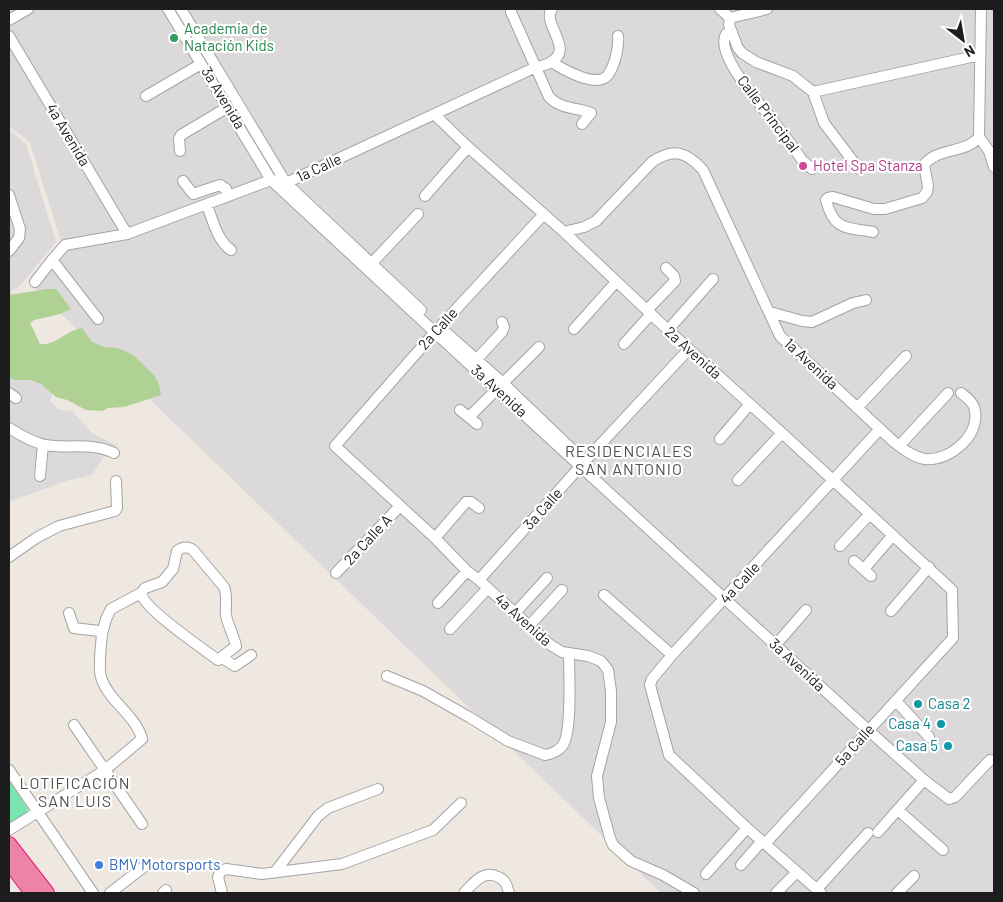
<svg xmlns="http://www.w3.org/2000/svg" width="1003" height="902" viewBox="0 0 1003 902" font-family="Barlow,sans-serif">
<rect width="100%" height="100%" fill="#efe8e1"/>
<path fill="#dbd9da" d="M9 9H994V893H661L29 283 61 242 30 142 9 126Z
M9 130 26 144 56 242 19 287 11 291 16 307 54 389 50 401 58 409 73 412 93 434 118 446 112 458 105 455 92 475 66 481 9 502Z"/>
<path fill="#afd193" d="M47 289H56L71 309 60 314 34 320 30 323 40 344C57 346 66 330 82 328L92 342 104 347 118 348 133 355 154 375 159 385 161 395 124 407 108 408 103 411 86 410 67 400 56 397 41 384 30 380H14L9 377V295Z"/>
<path fill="#79e4ab" d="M9 781 28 809 26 815 9 823Z"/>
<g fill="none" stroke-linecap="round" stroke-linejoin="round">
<g stroke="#a4a4a4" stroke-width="12">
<path id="minor" d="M168 9 271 180 497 390 868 730 924 780 949 799 955 797 990 760
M181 9 286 183 421 310
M720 9 730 18
M511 12 549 97C562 110 576 107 591 113L582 124
M730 18 729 25 738 48 742 53 756 62 793 76 813 92 824 123 859 169
M730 18 767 9
M9 20 28 9
M732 32 726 34C714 54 762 106 774 122 784 134 793 147 802 160L812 169
M9 36 127 234
M552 62C562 69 594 87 606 77 611 73 613 65 615 60 617 52 619 44 618 36
M813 92 980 55
M146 96 201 64
M435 115 468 147 564 232 668 330 782 433 952 590 953 638 765 844
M979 137 989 151 994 167
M180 151 179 139 181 135 228 107
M183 181 193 194 220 185 226 189 228 195
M9 195 20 229 19 238 9 251
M425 196 468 147
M207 205C213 221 217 240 231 250
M544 214 435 332 335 446 435 538 467 571 479 580 549 644 562 652 588 656 601 661 608 670 611 691V722L597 776 599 798 610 838 613 845 631 861 663 875 694 893
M564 232 584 227 596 221 652 162C673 148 686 151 703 170L780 336 894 442C903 449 913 457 925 459 949 462 983 434 974 407 972 401 966 397 961 393
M873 232C846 227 834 231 826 200L828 198 833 197 874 209H885L922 198 927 192 928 186 924 165C937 147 966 154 979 137L981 9
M52 260 98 319
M372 263 418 214
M35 282 52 260 65 245 127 234 271 180 286 183 536 67C541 66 547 65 551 62 575 49 541 23 552 9
M647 310 675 281 674 276 666 268
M770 312 802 321 812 322 853 303 866 300
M441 328 504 384 577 454
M574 329 616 282
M668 330 713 279
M624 344 651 314
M472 362 476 360 502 332 504 327 502 322
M9 393 16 398
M857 408 906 356
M460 410 477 424
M469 417 539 347
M9 428C20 435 32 442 45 445 68 449 93 442 114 453
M720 439 750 404
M899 446 948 393
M40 476 43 445
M738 480 782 433
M435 538 466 502H471L479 508
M840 546 869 515
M9 557 36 538 59 526 115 511 117 508 116 481
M854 561 871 576
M864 569 893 535
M336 573 400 506
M479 580 585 461 689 349
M604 595 672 655
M438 603 467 571
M891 611 929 567
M515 613 547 578
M529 626 562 590
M450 629 488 588
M102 634 106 619 111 609 141 593 145 588 162 582 173 569 177 551C182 547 188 546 193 550L224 587C228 596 225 606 226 615 228 626 234 636 236 646L218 660C203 649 143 608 141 593
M780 640 806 610
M222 658 235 666 251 655
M387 676 423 691 469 717 508 741 545 755C552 754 561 750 564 743 572 728 569 673 569 654
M896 701 929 737
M74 725 142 824
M9 770 93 893
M898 810 943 850
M9 830 105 770 142 739C136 715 108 701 101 677 98 667 101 646 102 634L99 631 74 628 69 613
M878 832 924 780
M741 865 762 841
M275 872 318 816 328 808 378 789
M706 874 747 828
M817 889 868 833
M110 893 145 866
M163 893 166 890
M222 893 218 877 221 871 226 869 262 874 342 864 433 830 461 803
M464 893C473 884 483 869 498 877 506 880 507 886 509 893
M776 893 797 872
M821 893 747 828 669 755 650 685 652 679 672 655 880 429
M897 893 914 876"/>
</g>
<g stroke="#e4177c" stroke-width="16">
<path id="highway" d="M9 844 47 893
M9 862 32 893"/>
</g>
<use href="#minor" stroke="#fff" stroke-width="10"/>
<use href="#highway" stroke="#ed83a6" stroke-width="14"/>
</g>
<circle fill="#2e9e5b" stroke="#fff" stroke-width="2" cx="174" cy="38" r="5"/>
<circle fill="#d1479c" stroke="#fff" stroke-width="2" cx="803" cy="166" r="5"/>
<g fill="#0f9aa8" stroke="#fff" stroke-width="2">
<circle cx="918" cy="704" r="5"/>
<circle cx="941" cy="724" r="5"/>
<circle cx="948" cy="746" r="5"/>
</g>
<circle fill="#3f7fe0" stroke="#fff" stroke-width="2" cx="99" cy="865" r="5"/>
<g text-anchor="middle" stroke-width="4.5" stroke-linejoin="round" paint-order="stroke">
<g font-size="15" fill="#27864d" stroke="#fff" text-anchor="start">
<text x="184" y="34">Academia de<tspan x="184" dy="17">Natación Kids</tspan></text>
</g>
<g font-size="15" fill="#1d1d1d" stroke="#fff">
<text transform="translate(223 98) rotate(59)" y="5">3a Avenida</text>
<text transform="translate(768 114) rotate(53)" y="5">Calle Principal</text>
<text transform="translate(68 135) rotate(59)" y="5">4a Avenida</text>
<text transform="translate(319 168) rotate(-25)" y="5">1a Calle</text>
<text transform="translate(438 329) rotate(-48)" y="5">2a Calle</text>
<text transform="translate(693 353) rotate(42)" y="5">2a Avenida</text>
<text transform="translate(811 364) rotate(43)" y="5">1a Avenida</text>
<text transform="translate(499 391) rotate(42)" y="5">3a Avenida</text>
<text transform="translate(543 509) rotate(-48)" y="5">3a Calle</text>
<text transform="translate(368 540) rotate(-47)" y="5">2a Calle A</text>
<text transform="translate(740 583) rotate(-47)" y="5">4a Calle</text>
<text transform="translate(523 620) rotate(42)" y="5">4a Avenida</text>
<text transform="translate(797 665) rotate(43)" y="5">3a Avenida</text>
<text transform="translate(855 745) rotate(-48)" y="5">5a Calle</text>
</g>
<g font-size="15" fill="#b23c85" stroke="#fff" text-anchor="start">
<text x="813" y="171">Hotel Spa Stanza</text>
</g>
<g font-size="15" fill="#0d838f" stroke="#fff" text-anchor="end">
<text x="928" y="709" text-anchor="start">Casa 2</text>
<text x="931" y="729">Casa 4</text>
<text x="938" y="751">Casa 5</text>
</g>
<g font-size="15" fill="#366cbe" stroke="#fff" text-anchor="start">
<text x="109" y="870">BMV Motorsports</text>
</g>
<g font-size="16" letter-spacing="1" fill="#505050" stroke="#fff">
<text x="629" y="457">RESIDENCIALES<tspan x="629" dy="18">SAN ANTONIO</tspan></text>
<text x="75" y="789">LOTIFICACIÓN<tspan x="75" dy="18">SAN LUIS</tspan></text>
</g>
</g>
<rect width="1003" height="902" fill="none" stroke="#1d1d1d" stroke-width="20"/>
<g transform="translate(963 40) rotate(149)" stroke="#ffffff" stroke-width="4" paint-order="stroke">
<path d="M0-4L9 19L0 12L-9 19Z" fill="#1d1d1d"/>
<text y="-8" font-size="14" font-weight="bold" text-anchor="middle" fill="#1d1d1d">N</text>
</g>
</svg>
